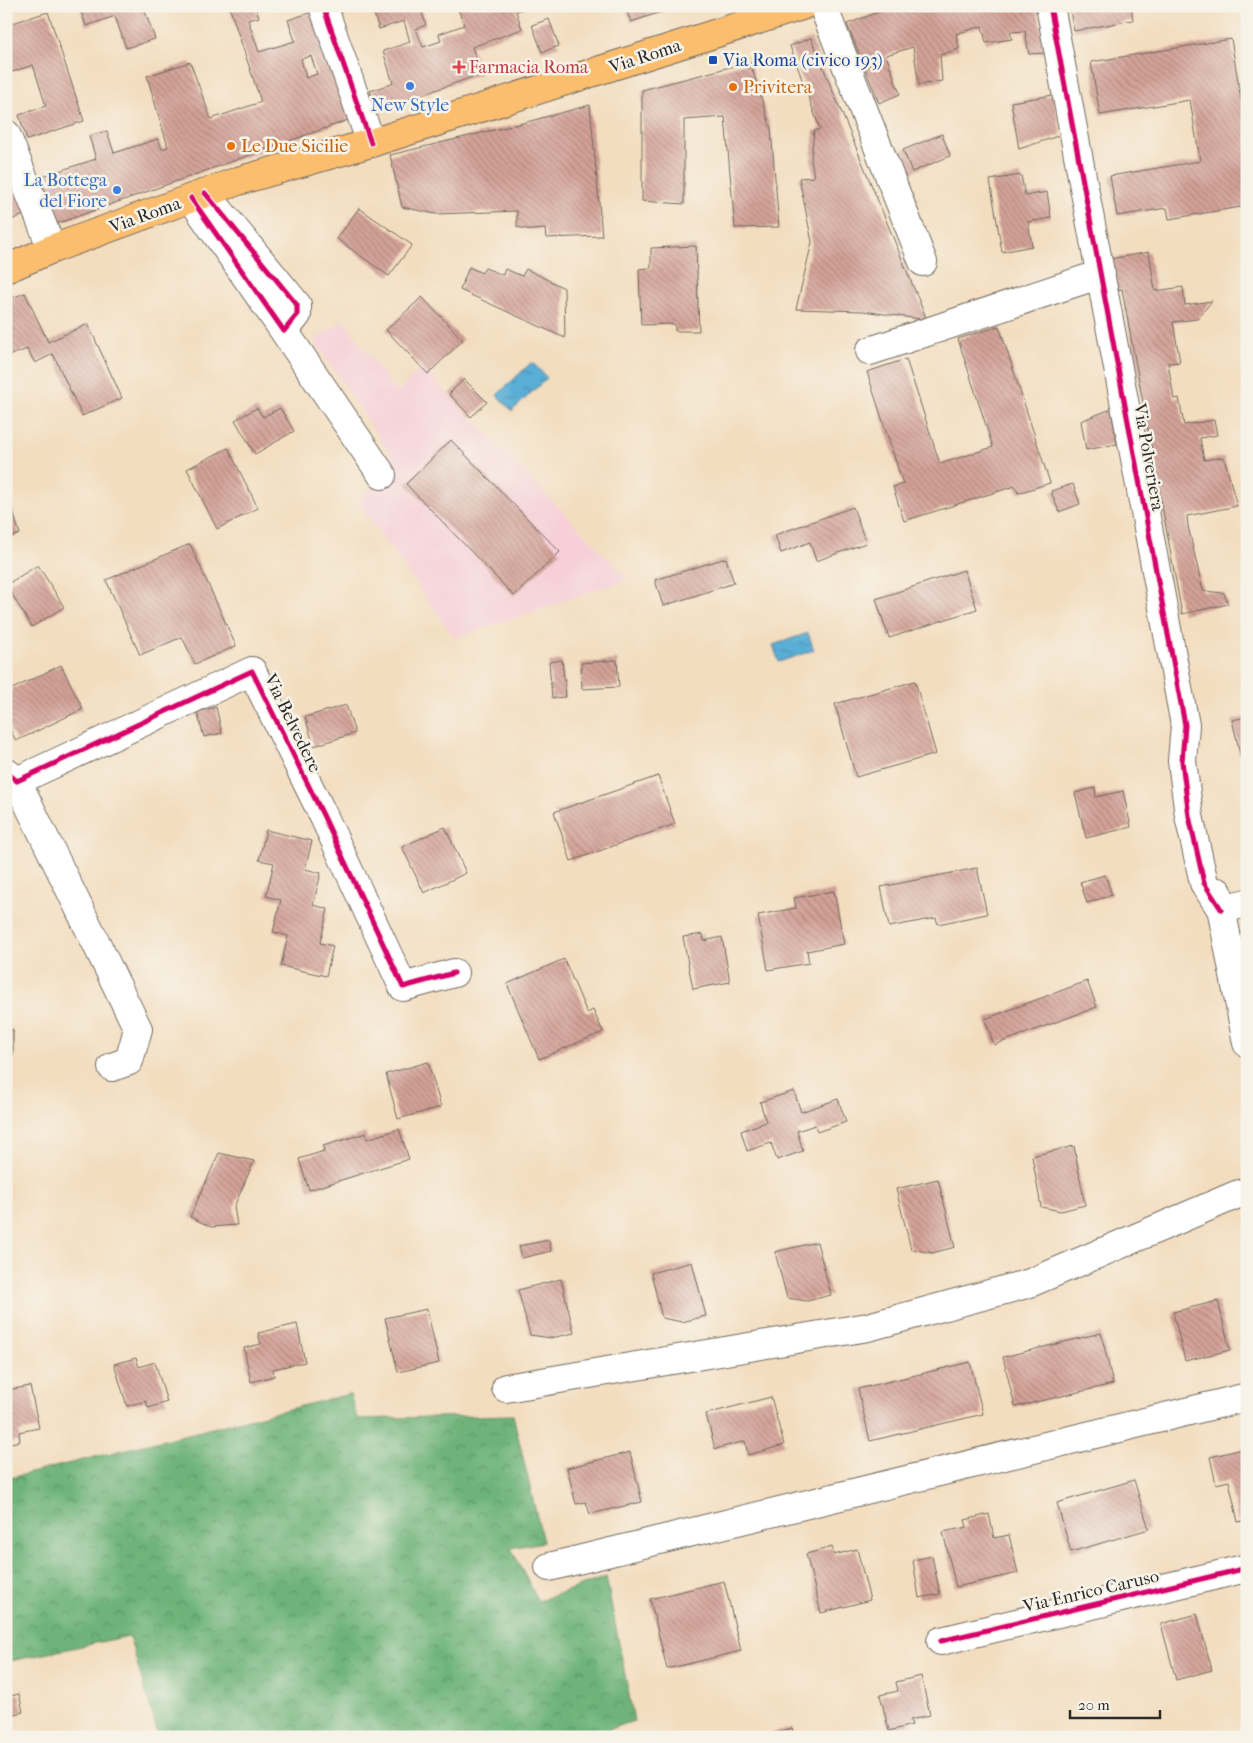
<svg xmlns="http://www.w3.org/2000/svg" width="1253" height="1743" viewBox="0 0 1253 1743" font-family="'IM FELL French Canon',serif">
<defs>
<pattern id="forest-crowns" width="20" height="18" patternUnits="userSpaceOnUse" patternTransform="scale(1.25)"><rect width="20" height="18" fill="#6eb47a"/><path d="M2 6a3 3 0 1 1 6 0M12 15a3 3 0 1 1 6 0" fill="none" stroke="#5b9364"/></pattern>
<pattern id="water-ripples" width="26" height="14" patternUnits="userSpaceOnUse" patternTransform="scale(1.25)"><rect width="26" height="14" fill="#58aed5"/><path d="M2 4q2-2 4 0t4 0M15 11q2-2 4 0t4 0" fill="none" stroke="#498ead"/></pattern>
<pattern id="building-back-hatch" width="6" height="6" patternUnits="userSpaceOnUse" patternTransform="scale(1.25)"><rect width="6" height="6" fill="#d4a298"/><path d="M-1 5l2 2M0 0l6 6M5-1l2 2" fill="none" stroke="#ac847c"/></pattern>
</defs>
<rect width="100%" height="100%" fill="#f7f3e8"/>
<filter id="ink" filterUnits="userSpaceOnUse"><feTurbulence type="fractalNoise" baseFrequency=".02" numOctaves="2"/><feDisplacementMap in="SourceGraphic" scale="10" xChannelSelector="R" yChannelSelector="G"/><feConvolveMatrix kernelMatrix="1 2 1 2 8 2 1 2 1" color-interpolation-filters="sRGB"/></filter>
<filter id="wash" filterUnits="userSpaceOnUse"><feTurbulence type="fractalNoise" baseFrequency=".0096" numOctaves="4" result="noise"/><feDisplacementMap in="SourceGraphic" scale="20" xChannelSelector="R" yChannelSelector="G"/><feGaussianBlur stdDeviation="1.12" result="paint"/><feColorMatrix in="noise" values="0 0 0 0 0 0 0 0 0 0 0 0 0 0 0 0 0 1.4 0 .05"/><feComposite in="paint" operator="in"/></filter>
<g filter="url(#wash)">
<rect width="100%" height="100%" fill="#f3ddbf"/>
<path fill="#f6cfd8" d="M344 321 397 393 422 367 628 579 455 638 358 502 394 460 314 340Z"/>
<path fill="url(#forest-crowns)" stroke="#4c7052" d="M350 1394 357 1419 513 1415 543 1542 511 1548 538 1601 606 1577 634 1721 585 1737H159L129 1636 6 1662V1479Z"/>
<path fill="url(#water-ripples)" stroke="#426c80" d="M532 362 547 378 512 411 497 395Z
M808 633 814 650 779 662 773 645Z"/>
<g id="blocks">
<path fill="url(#building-back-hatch)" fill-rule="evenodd" d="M79 6H143L155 39 126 48 115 16 86 26Z
M229 6H255L259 17 248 20 259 52 295 41 288 20 315 11 354 118 56 224 40 177 96 159 89 136 107 131 114 153 158 139 162 149 168 147 147 76 190 62 211 119 261 102ZM311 56 317 74 306 78 301 59Z
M399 6H420L426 25 416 29 423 47 441 41 439 34 464 25 457 6 529 7 516 11 522 29 472 47 481 74 376 111 370 91 393 83 383 51 410 42 404 21 379 29 374 14Z
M625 6H676V7L631 22Z
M894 6H1037L1045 53 1029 54 1025 31 1010 32 1012 39 986 43 982 26 956 34 959 49 940 55 942 81 919 85 913 47 886 55 900 94 879 103 847 24Z
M1069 6H1131L1133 20 1074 31Z
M48 12 84 121 27 140 19 115 46 106 33 65 6 74V25Z
M549 19 559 46 542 52 532 25Z
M811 38 927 320 863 311 796 309 812 242 799 178 814 177 811 159 814 131 820 129 790 46Z
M1231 39 1247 135V206L1169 219 1167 208 1117 216 1110 176 1200 161 1190 100 1100 115 1091 62Z
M750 62 771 129 779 227 735 228 725 117 684 120V204L642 201V90Z
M1053 95 1061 135 1019 149 1011 102Z
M590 105 602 236 546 238 545 229 531 230 517 227V211L436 214 402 207 390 155 523 123Z
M942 134 950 156 912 172 903 150Z
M6 160 29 213 6 222Z
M1021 175 1025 196 1047 192 1051 218 1028 222 1032 246 1002 252 990 180Z
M359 208 412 245 389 276 337 239Z
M696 246 699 331H675V324L641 325 639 269 651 268V248Z
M1149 252 1155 291 1183 287 1185 305 1212 301 1197 319 1173 322 1180 362 1168 363 1174 399 1179 398 1184 425 1214 420 1217 435 1200 438 1204 460 1224 457 1237 506 1187 516 1188 526 1203 591 1224 593 1228 604 1182 614 1122 289 1115 290 1110 259Z
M469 267 482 273 485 268 503 275 505 269 522 276 526 269 564 288 565 338 460 290Z
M25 293 48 342 88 324 122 398 82 416 53 354 35 363 27 349 6 357V300Z
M422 297 463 340 428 374 386 330Z
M999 326 1050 483 1018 493 1015 486 904 521 893 487 903 484 867 372 906 359 940 464 993 447 958 339Z
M464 379 487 402 471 417 449 394Z
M257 408 263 417 280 408 294 431 255 454 235 420Z
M1111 409 1117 444 1086 450 1081 421Z
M451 440 560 552 514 596 406 484Z
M228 448 258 508 217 529 187 469Z
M1073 484 1080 504 1059 512 1051 491Z
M7 494 20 534 6 539V495Z
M853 507 866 543 816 561 810 542 781 553 775 535Z
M190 544 236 646 195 664 182 637 140 655 106 580Z
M726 558 734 583 663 606 655 580Z
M38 565 64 607 32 627 6 585Z
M964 570 977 609 889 638 876 599Z
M562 660 566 697 552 698 549 662Z
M617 660 619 687 582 689 581 663Z
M61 665 83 709 16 741 6 721V692Z
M915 681 936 754 856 777 835 704Z
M346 705 355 733 314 746 305 717Z
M216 707 222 733 204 737 197 712Z
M1247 717V779H1246L1232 720Z
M658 776 675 824 571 861 554 812Z
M1095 788 1096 797 1123 791 1131 827 1086 838 1075 793Z
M445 827 466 873 424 893 402 847Z
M266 830 312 841 305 869 321 873 313 905 328 909 320 943 333 946 326 976 281 966 288 936 273 932 281 900 266 896 274 863 259 860Z
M977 868 987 914 938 924 936 918 889 927 881 887Z
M1105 875 1112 895 1087 903 1080 882Z
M834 891 844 944 807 951 809 963 768 970 758 915 796 908 794 898Z
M703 934 704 941 722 937 730 982 693 989 683 937Z
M564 959 587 1013 593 1010 603 1032 539 1059 507 984Z
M1087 981 1097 1007 994 1045 985 1019Z
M6 1030H13V1055H6Z
M428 1062 441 1107 398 1119 386 1074Z
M794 1091 801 1112 838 1099 846 1122 817 1132 815 1125 797 1131 803 1151 777 1160 771 1143 747 1151 741 1131 766 1122 760 1102Z
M399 1129 409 1159 309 1190 299 1159 324 1151 323 1146 366 1133 367 1139Z
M1074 1146 1085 1205 1061 1211 1041 1207 1032 1156Z
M219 1153 254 1161 234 1207 237 1225 211 1227 190 1217Z
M938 1179 955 1247 932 1253 911 1249 896 1189Z
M549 1240 551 1251 522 1258 519 1246Z
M817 1242 831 1295 807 1301 787 1298 775 1252Z
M692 1262 706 1316 682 1322 662 1318 651 1273Z
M561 1279 574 1333 551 1338 530 1335 518 1290Z
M1218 1301 1230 1350 1185 1361 1173 1312Z
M427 1309 439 1363 398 1372 385 1318Z
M297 1324 305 1362 273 1369 274 1376 251 1382 244 1348 261 1344 258 1333Z
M1101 1333 1113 1384 1015 1407 1003 1357Z
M136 1358 139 1367 155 1362 167 1402 148 1408 146 1401 127 1406 114 1364Z
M970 1362 983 1414 870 1441 858 1389Z
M30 1386 39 1428 19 1432 20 1441 6 1444V1400L10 1399 8 1390Z
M771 1397 784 1445 748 1455 745 1441 715 1449 706 1414Z
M1247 1448V1520L1238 1522 1229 1481 1216 1484 1210 1457Z
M630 1452 642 1502 590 1514 586 1502 576 1504 567 1468Z
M1134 1480 1149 1529 1071 1552 1057 1503Z
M989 1514 994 1538 1009 1535 1018 1573 956 1587 943 1532 967 1527 965 1520Z
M832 1547 834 1555 857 1549 870 1600 821 1613 806 1554Z
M932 1556 940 1594 919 1598 913 1560Z
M724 1581 741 1651 667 1669 650 1599Z
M1197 1614 1212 1670 1176 1680 1161 1624Z
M921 1676 930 1715 910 1720 912 1725 889 1731 880 1695 898 1691 896 1682Z
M19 1694 23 1712 6 1716V1697Z
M792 1728 795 1737H763V1736Z"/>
</g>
</g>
<g filter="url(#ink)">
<use href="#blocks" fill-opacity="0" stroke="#71695f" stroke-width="1"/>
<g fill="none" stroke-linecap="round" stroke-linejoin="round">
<g stroke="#71695f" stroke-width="30">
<path id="minor" d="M323 6 371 143
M823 6 923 262
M1050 6 1185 725 1182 761 1189 816 1204 883 1221 909
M6 134 52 249
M191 198 284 331 297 315V305L205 193
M284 331 382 475
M870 351 1101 274
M6 772 17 781 252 671 324 817 403 987 454 973
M17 781 138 1029 129 1061 112 1067
M1218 892 1247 1043
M1221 909 1247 903
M506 1388 868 1327 1030 1283 1236 1195 1247 1192
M549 1567 1247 1397
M941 1641 1247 1568"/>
</g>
<g stroke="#71695f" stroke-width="30">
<path id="major" d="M6 269 52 249 238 181 371 143 802 6"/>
</g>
<use href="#minor" stroke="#fff" stroke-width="28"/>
<use href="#major" stroke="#fbbd6e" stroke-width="28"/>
<g stroke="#f7f3e8" stroke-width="8">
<path id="cycleway" d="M323 6 371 143
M1050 6 1185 725 1182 761 1189 816 1204 883 1221 909
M191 198 284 331 297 315V305L205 193
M6 772 17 781 252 671 324 817 403 987 454 973
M941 1641 1247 1568"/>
</g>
<use href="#cycleway" stroke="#d6006c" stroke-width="5"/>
</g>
</g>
<rect fill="#1a4fb4" stroke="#f7f3e8" stroke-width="2" x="708" y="55" width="10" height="10" rx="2.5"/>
<path fill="#e0444e" stroke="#f7f3e8" stroke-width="2" d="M456.5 59.5h5v5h5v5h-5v5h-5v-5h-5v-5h5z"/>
<g fill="#3f7fe0" stroke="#f7f3e8" stroke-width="2">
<circle cx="410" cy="86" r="5"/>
<circle cx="117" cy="190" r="5"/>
</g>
<g fill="#e8710a" stroke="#f7f3e8" stroke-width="2">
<circle cx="733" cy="87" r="5"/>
<circle cx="231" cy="146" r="5"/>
</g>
<g text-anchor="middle" stroke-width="5" stroke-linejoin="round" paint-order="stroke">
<g font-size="18" fill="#2b2b2b" stroke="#f7f3e8">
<text transform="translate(645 56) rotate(-18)" y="6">Via Roma</text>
<text transform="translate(145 215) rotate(-20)" y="6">Via Roma</text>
<text transform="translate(1149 457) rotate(80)" y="6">Via Polveriera</text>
<text transform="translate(293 723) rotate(64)" y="6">Via Belvedere</text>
<text transform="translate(1091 1591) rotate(-13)" y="6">Via Enrico Caruso</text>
</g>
<g font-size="18" fill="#164399" stroke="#f7f3e8" text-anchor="start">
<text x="723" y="66">Via Roma (civico 193)</text>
</g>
<g font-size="18" fill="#be3a42" stroke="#f7f3e8" text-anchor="start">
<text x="469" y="73">Farmacia Roma</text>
</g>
<g font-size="18" fill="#c56008" stroke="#f7f3e8" text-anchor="start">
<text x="743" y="93">Privitera</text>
<text x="241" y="152">Le Due Sicilie</text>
</g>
<g font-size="18" fill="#366cbe" stroke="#f7f3e8">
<text x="410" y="111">New Style</text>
<text x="107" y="186" text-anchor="end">La Bottega<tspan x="107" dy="21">del Fiore</tspan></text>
</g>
</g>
<rect width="1253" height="1743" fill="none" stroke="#f7f3e8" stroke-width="25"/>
<path d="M1070 1710v8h90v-8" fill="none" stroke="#2b2b2b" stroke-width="2.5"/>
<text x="1078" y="1710" font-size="15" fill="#2b2b2b" stroke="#f7f3e8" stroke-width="4" paint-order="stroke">20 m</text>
</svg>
